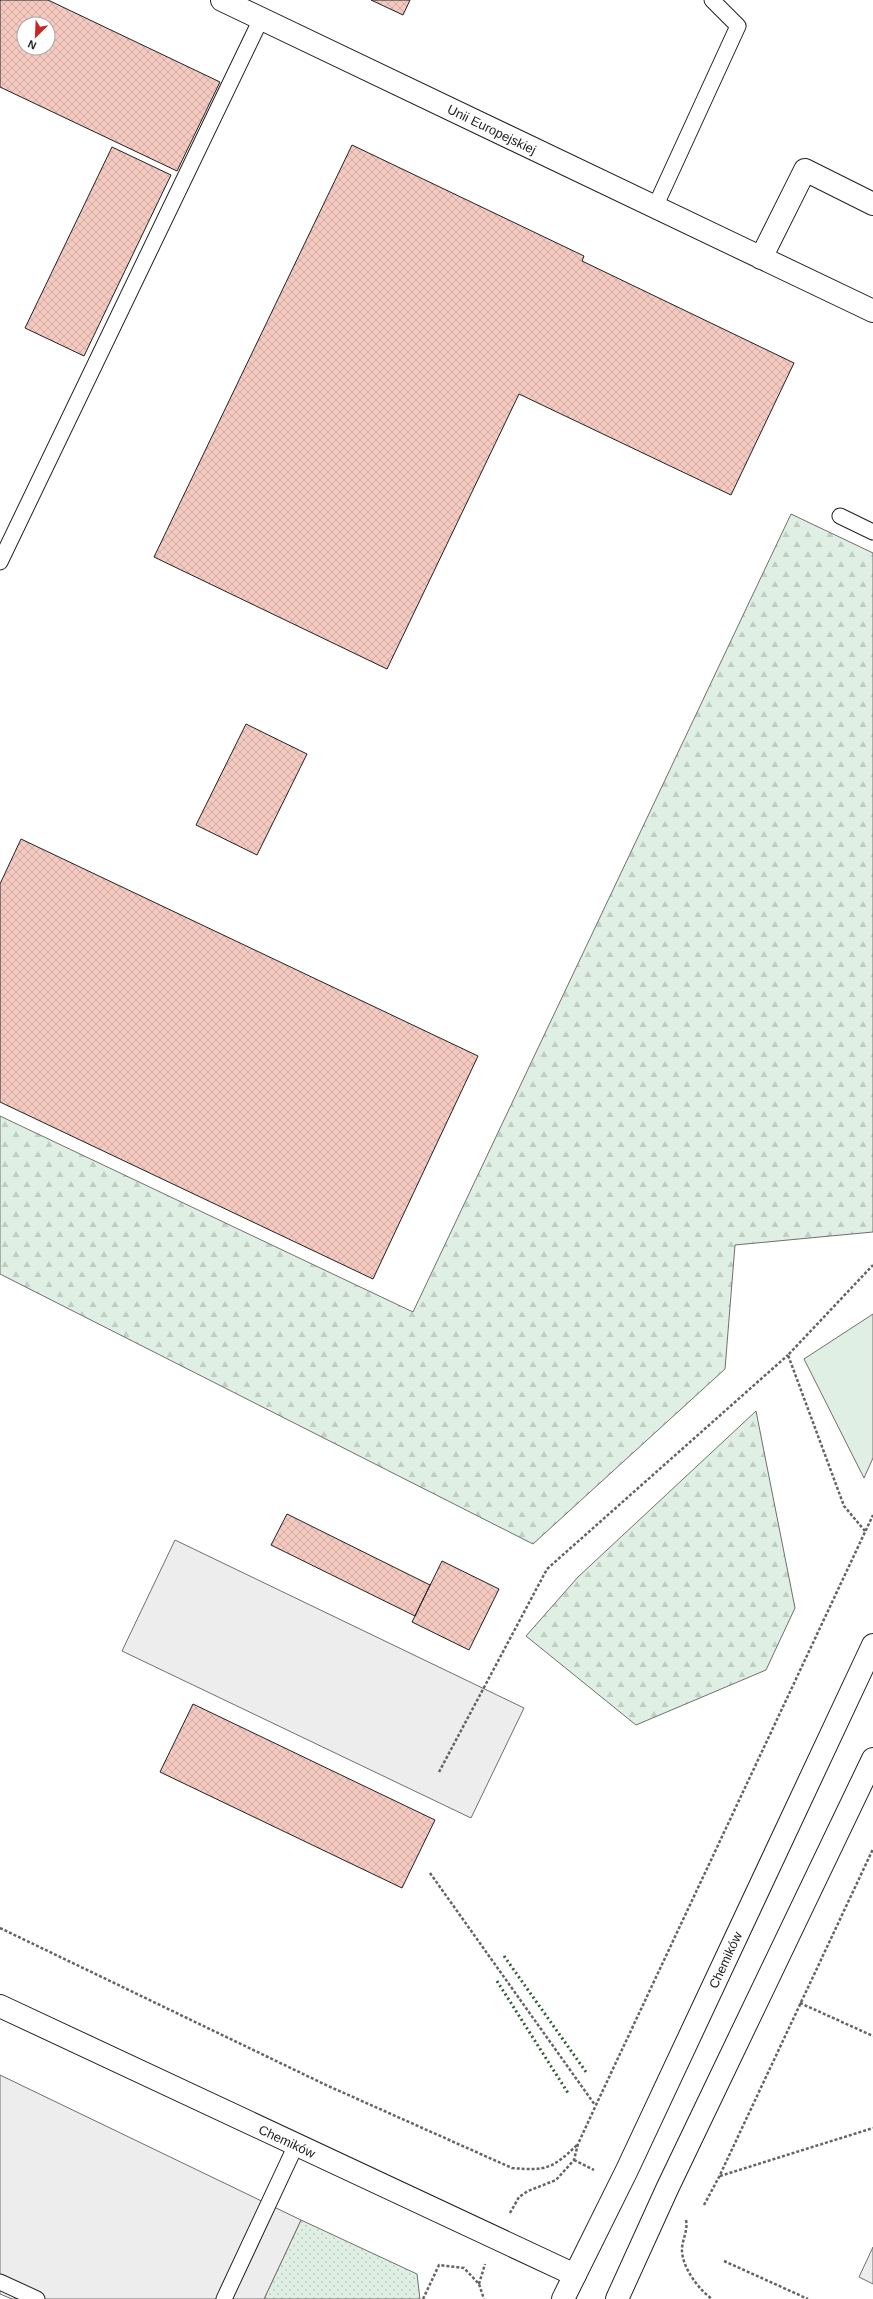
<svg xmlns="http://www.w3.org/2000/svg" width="873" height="2299" viewBox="0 0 873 2299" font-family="Arial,sans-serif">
<defs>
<pattern id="forest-firs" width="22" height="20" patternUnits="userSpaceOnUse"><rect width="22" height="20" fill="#e0efe3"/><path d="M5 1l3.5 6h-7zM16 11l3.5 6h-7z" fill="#c0cdc2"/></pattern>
<pattern id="park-dots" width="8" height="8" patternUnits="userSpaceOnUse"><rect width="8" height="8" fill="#e0efe3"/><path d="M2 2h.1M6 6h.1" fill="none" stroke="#c0cdc2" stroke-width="1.8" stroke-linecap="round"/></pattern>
<pattern id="building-cross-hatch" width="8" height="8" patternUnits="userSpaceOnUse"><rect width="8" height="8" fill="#f3c9c0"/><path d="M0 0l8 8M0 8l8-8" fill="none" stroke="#d0aca5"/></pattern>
</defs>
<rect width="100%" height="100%" fill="#fff"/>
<path fill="#e0efe3" stroke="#6f6f6f" d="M873 1314V1458L864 1478 804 1359Z"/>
<path fill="url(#forest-firs)" stroke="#6f6f6f" d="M791 514 873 553V1232L735 1245 725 1369 533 1544 0 1274V1116L413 1312Z
M756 1411 795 1608 766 1670 636 1725 526 1636 578 1577Z"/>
<path fill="url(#park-dots)" stroke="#6f6f6f" d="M301 2220 417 2274 420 2299H264Z"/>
<path fill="#ededed" stroke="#6f6f6f" d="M175 1540 524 1708 471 1818 122 1651Z
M0 2075 301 2220 264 2299H12L0 2294Z
M873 2247V2284L859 2277Z"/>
<path fill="url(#building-cross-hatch)" stroke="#222" fill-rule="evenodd" d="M0 0H48L220 82 177 171 0 87ZM24 24H48V48H24Z
M371 0H410L403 15Z
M352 145 584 256 582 261 794 363 731 495 519 394 387 669 154 557Z
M112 147 171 175 84 356 25 328Z
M246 724 307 754 257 855 196 825Z
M21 839 478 1056 373 1279 0 1102V884Z
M287 1514 430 1585 415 1616 271 1545Z
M442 1561 499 1589 469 1650 412 1622Z
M193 1704 435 1820 402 1888 160 1772Z"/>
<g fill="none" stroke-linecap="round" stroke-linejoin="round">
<g stroke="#222" stroke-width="17">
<path id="lane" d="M655 207 738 26 712 0
M840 516 873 532
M0 562 261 19
M0 2282 37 2299
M224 2299 296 2145"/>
</g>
<g stroke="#222" stroke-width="24">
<path id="street" d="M222 0 873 311
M761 258 805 170 873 204
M0 2006 575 2275"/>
</g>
<g stroke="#222" stroke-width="24">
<path id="secondary" d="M563 2299 627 2170 873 1645
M617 2299 667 2189 873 1759"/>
</g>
<path stroke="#646464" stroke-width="2.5" stroke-dasharray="3 2" stroke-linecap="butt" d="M865 1531 844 1506 788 1355 873 1265
M439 1772 547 1569 788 1355
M430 1873 595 2105
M0 1928 326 2085 512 2168C546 2171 552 2169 577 2145
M800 2003 873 2036
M574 2160 594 2170
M720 2176 873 2128
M704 2205 719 2177 873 1849
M510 2213 519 2197 528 2191 556 2180 574 2160 578 2144 596 2105 873 1515
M686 2220C688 2230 683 2238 682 2248 681 2266 698 2289 712 2299
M724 2261 808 2299
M479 2284 485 2264
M423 2299 439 2265 464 2268 479 2284 484 2299"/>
<use href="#lane" stroke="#fff" stroke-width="15"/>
<use href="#street" stroke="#fff" stroke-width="22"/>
<use href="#secondary" stroke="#fff" stroke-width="22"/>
<path stroke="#2f5e38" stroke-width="3" stroke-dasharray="2 3" stroke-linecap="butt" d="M504 1956 586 2072
M497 1981 568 2093"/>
</g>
<g text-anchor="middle" stroke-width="3" stroke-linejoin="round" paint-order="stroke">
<g font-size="13" fill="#222" stroke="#fff">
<text transform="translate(492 129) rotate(26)" y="5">Unii Europejskiej</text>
<text transform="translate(725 1960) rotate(-65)" y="5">Chemików</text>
<text transform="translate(287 2141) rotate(25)" y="5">Chemików</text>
</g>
</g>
<g transform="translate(36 36) rotate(204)"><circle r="19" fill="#ffffff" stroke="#a7a7a7"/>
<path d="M0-3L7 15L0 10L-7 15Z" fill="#c62828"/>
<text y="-6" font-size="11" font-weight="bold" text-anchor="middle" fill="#222222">N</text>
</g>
</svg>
